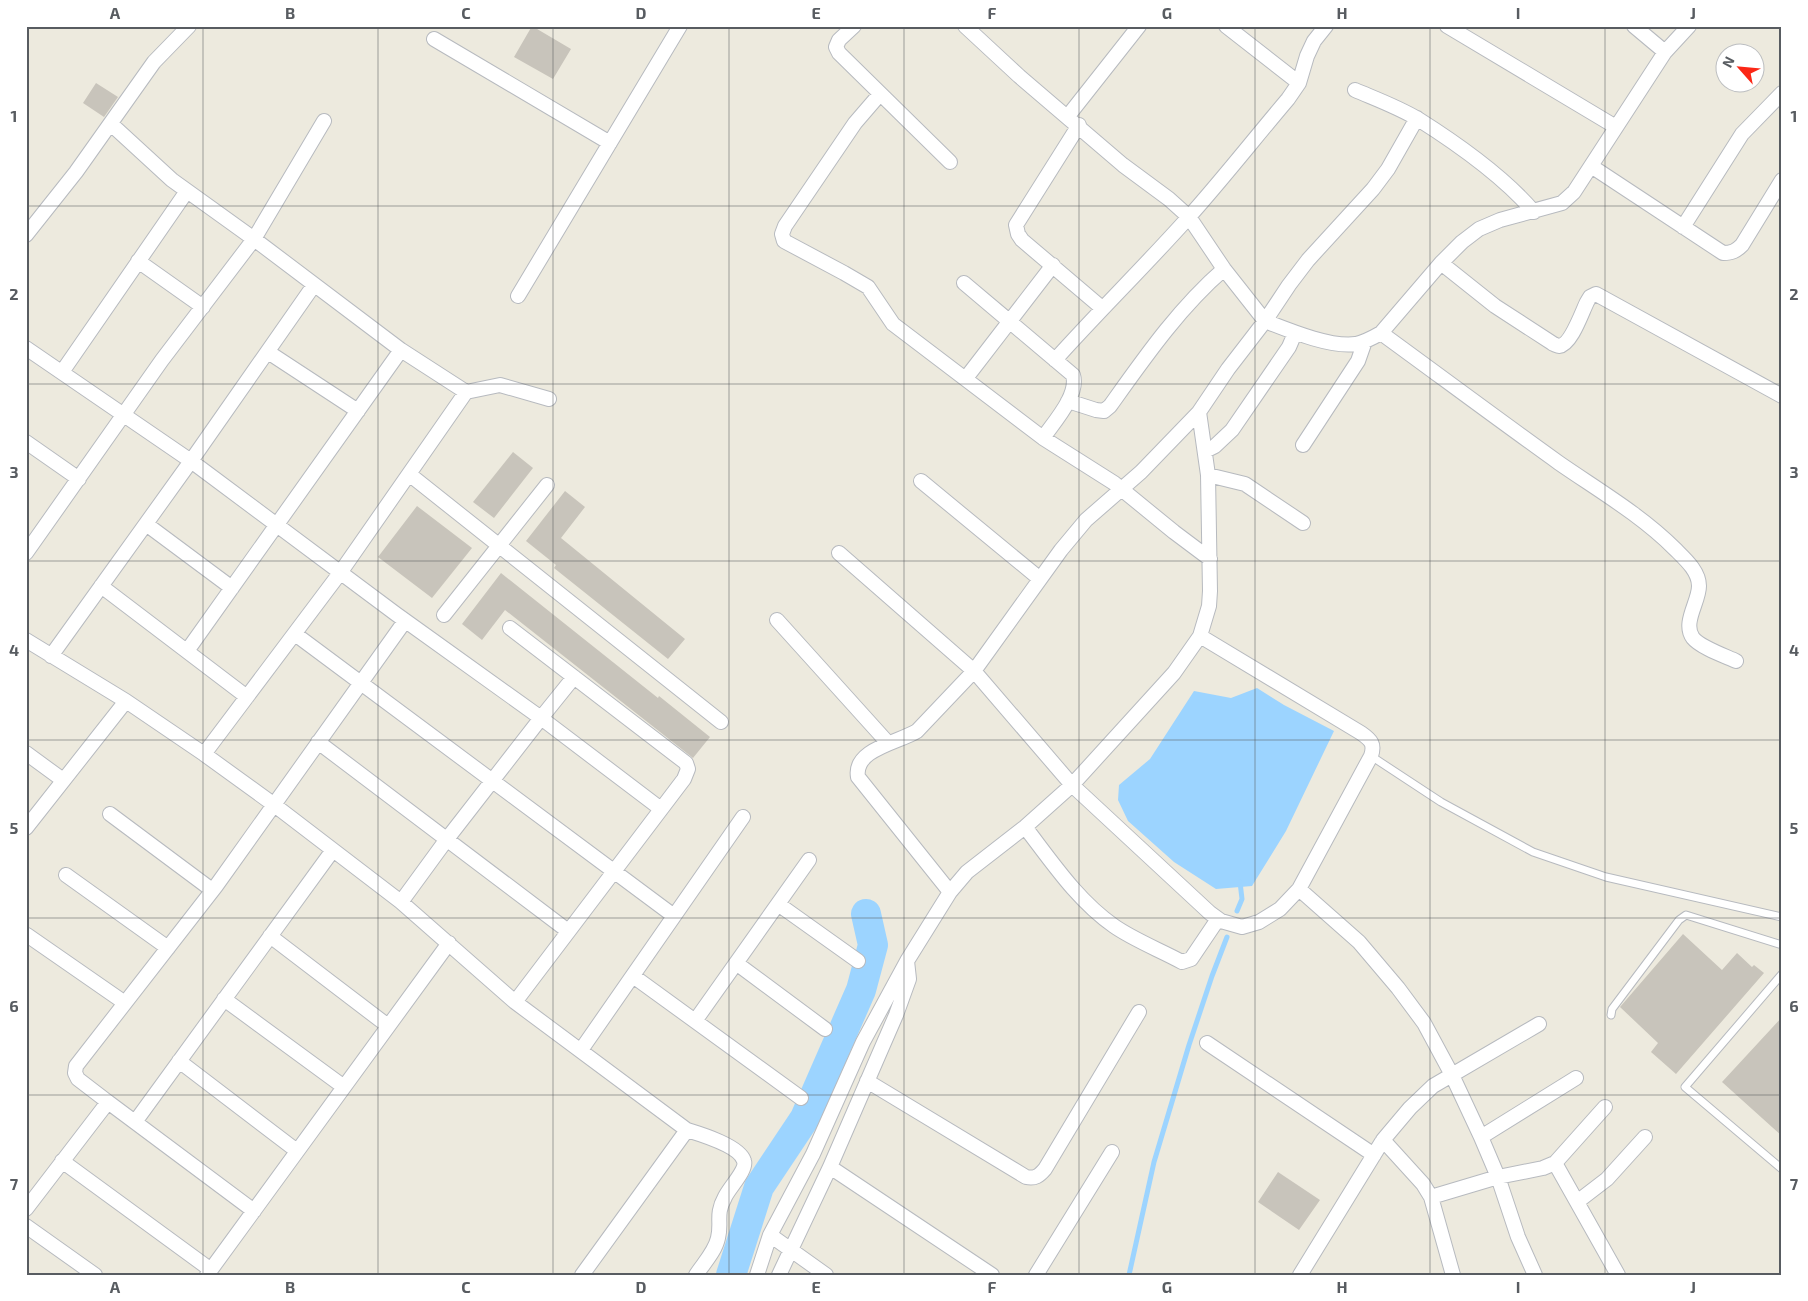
<svg xmlns="http://www.w3.org/2000/svg" width="1808" height="1301" viewBox="0 0 1808 1301" font-family="'Exo 2',sans-serif">
<rect width="100%" height="100%" fill="#edeade"/>
<path fill="#9cd4ff" d="M1257 688 1284 705 1334 731 1286 831 1252 886 1216 889 1174 862 1128 821 1118 800 1119 785 1150 759 1194 691 1231 698Z"/>
<g fill="none" stroke-linecap="round" stroke-linejoin="round">
<path stroke="#9cd4ff" stroke-width="5" d="M1237 911 1242 899 1240 882
M1129 1275 1154 1162 1189 1045 1212 976 1227 937"/>
<path stroke="#9cd4ff" stroke-width="30" d="M731 1275 759 1187 805 1118 861 990 873 945 866 914"/>
</g>
<path fill="#c8c4bb" d="M532 26 571 49 553 79 514 57Z
M96 83 118 97 104 117 83 103Z
M513 452 533 468 494 518 473 502Z
M565 491 585 507 561 538 685 639 668 659 554 568 556 565 526 541Z
M417 506 472 548 432 598 378 557Z
M501 573 658 698 659 696 710 737 693 758 505 610 482 640 462 624Z
M1683 934 1722 970 1737 953 1752 967 1754 965 1764 973 1676 1074 1651 1052 1658 1043 1620 1007Z
M1782 1017V1136L1722 1082Z
M1278 1172 1320 1200 1299 1230 1258 1202Z"/>
<g fill="none" stroke-linecap="round" stroke-linejoin="round">
<g stroke="#b7babf" stroke-width="9">
<path id="service" d="M1371 756 1441 802 1533 852 1606 877 1782 917
M1782 974 1685 1087 1782 1169
M1611 1015 1612 1009 1679 920 1686 915 1782 945"/>
</g>
<g stroke="#b7babf" stroke-width="16">
<path id="minor" d="M854 26 839 40 836 47 839 53 950 162
M965 26 1019 76 1123 165 1169 199 1189 217 1224 269 1265 321 1289 285 1308 260 1373 189 1388 169 1417 118
M1226 26 1299 83
M1447 26 1616 127
M434 39 610 143
M1665 52 1689 26
M1355 90C1376 99 1398 107 1418 119 1456 143 1504 177 1534 212
M880 94 855 123 785 226 782 234 784 241 844 273 868 287 893 324 1043 438 1114 483 1174 532 1210 559
M1068 116 1139 26
M1079 125 1016 225 1018 234 1022 240 1102 308
M1591 166 1723 253C1732 253 1736 251 1742 245L1782 180
M1683 227 1742 134 1782 93
M26 235 76 172 154 62 189 26
M138 261 203 307
M1441 263 1495 306 1552 343C1553 344 1558 346 1559 346 1571 345 1582 312 1587 302L1590 297 1596 294 1782 396
M964 283 1073 375C1079 395 1054 422 1043 438
M518 296 680 26
M1381 333C1440 376 1499 420 1559 463 1598 490 1641 515 1675 549 1685 559 1699 571 1699 586 1699 602 1682 623 1693 638 1700 647 1725 656 1736 661
M26 348 191 461 396 614 541 718 447 839 401 902
M268 352 358 411
M1055 360C1098 312 1144 267 1187 219 1222 180 1254 139 1288 99L1299 83 1307 56 1314 41 1326 26
M62 372 187 191
M966 378 1053 265
M466 392 500 385 549 399
M1068 401 1096 410 1104 411 1110 406C1145 357 1179 308 1224 269
M26 442 79 479
M1303 445 1358 361 1365 341
M1205 451 1215 446 1232 430 1289 347 1295 333
M409 474 721 722
M1208 475 1245 484 1303 523
M921 481 1040 579
M146 524 232 588
M26 553 162 360 254 239 324 121
M839 553 974 671 1072 785 1210 913 1221 921 1242 927 1259 922 1280 909 1299 889 1371 756C1375 744 1371 740 1361 733L1200 636
M101 586 247 697
M444 615 547 485
M777 620 888 743
M510 628 686 763 688 769 684 779 515 1002
M295 634 674 916
M26 640 126 701 204 754 340 573 466 392 401 350 254 239 172 180 111 124
M187 651 401 350
M51 656 191 461 314 285
M574 677 541 718 661 809
M318 742 568 931
M26 753 63 780
M204 754 273 804 401 902 515 1002 687 1130 582 1275
M110 814 212 890
M1025 827C1052 862 1077 900 1114 926 1134 940 1160 950 1182 962L1191 959 1218 919
M26 828 126 701
M66 875 168 948
M1299 889 1359 942 1398 988 1424 1023 1452 1075 1481 1137 1498 1177 1518 1237 1535 1275
M950 892 858 777C853 749 900 742 917 731L974 671 1061 550 1086 520 1141 472 1199 412
M778 904 858 961
M27 935 125 1003
M270 936 388 1026
M736 963 825 1029
M633 976 801 1098
M224 999 344 1087
M695 1021 809 860
M1207 1043 1374 1155
M581 1050 743 817
M179 1061 297 1151
M867 1081 1026 1177C1035 1179 1039 1176 1045 1169L1139 1012
M108 1102 254 1211
M135 1122 333 850
M687 1130C700 1134 740 1146 744 1161 747 1170 729 1188 725 1197 715 1215 722 1222 718 1238 715 1252 703 1264 696 1275
M1481 1137 1576 1078
M1383 1140 1423 1184 1431 1197 1453 1275
M62 1161 211 1270
M1555 1163 1618 1275
M830 1167 992 1275
M1431 1197 1498 1177 1543 1168 1555 1163 1605 1107
M1577 1202 1607 1179 1645 1137
M26 1209 108 1102 78 1079 75 1073 76 1066 216 886 405 621
M26 1226 95 1275
M770 1235 826 1275
M207 1275 449 943
M757 1275 770 1235 813 1154 863 1042 907 961 950 892 967 872 1025 827 1072 785 1174 673 1200 636 1209 606 1210 591 1208 475 1199 412 1228 369 1265 321C1288 330 1331 348 1356 344 1365 342 1374 337 1381 333L1441 263 1462 242 1479 229 1500 220 1562 203 1574 192 1665 52 1634 26
M779 1275 830 1167 896 1015 909 979 907 961
M1036 1275 1112 1152
M1300 1275 1383 1140 1410 1108 1433 1086 1539 1024"/>
</g>
<use href="#service" stroke="#fff" stroke-width="7"/>
<use href="#minor" stroke="#fff" stroke-width="14"/>
</g>
<path fill="none" stroke="#585c61" stroke-width="1" stroke-opacity="0.55" d="M203 26V1275M378 26V1275M553 26V1275M729 26V1275M904 26V1275M1079 26V1275M1255 26V1275M1430 26V1275M1605 26V1275M26 206H1782M26 384H1782M26 561H1782M26 740H1782M26 918H1782M26 1095H1782"/>
<rect width="1808" height="1301" fill="none" stroke="#ffffff" stroke-width="55"/>
<g transform="translate(1740 68) rotate(297)"><circle r="24" fill="#ffffff" stroke="#bcbec0"/>
<path d="M0-4L9 19L0 12L-9 19Z" fill="#fb2716"/>
<text y="-8" font-size="14" font-weight="bold" text-anchor="middle" fill="#585c61">N</text>
</g>
<rect x="28" y="28" width="1752" height="1246" fill="none" stroke="#585c61" stroke-width="2"/>
<g font-size="16" text-anchor="middle" font-weight="bold" fill="#585c61">
<text x="115" y="19">A</text>
<text x="290" y="19">B</text>
<text x="466" y="19">C</text>
<text x="641" y="19">D</text>
<text x="816" y="19">E</text>
<text x="992" y="19">F</text>
<text x="1167" y="19">G</text>
<text x="1342" y="19">H</text>
<text x="1518" y="19">I</text>
<text x="1693" y="19">J</text>
<text x="14" y="122">1</text>
<text x="1794" y="122">1</text>
<text x="14" y="300">2</text>
<text x="1794" y="300">2</text>
<text x="14" y="478">3</text>
<text x="1794" y="478">3</text>
<text x="14" y="656">4</text>
<text x="1794" y="656">4</text>
<text x="14" y="834">5</text>
<text x="1794" y="834">5</text>
<text x="14" y="1012">6</text>
<text x="1794" y="1012">6</text>
<text x="14" y="1190">7</text>
<text x="1794" y="1190">7</text>
<text x="115" y="1293">A</text>
<text x="290" y="1293">B</text>
<text x="466" y="1293">C</text>
<text x="641" y="1293">D</text>
<text x="816" y="1293">E</text>
<text x="992" y="1293">F</text>
<text x="1167" y="1293">G</text>
<text x="1342" y="1293">H</text>
<text x="1518" y="1293">I</text>
<text x="1693" y="1293">J</text>
</g>
</svg>
